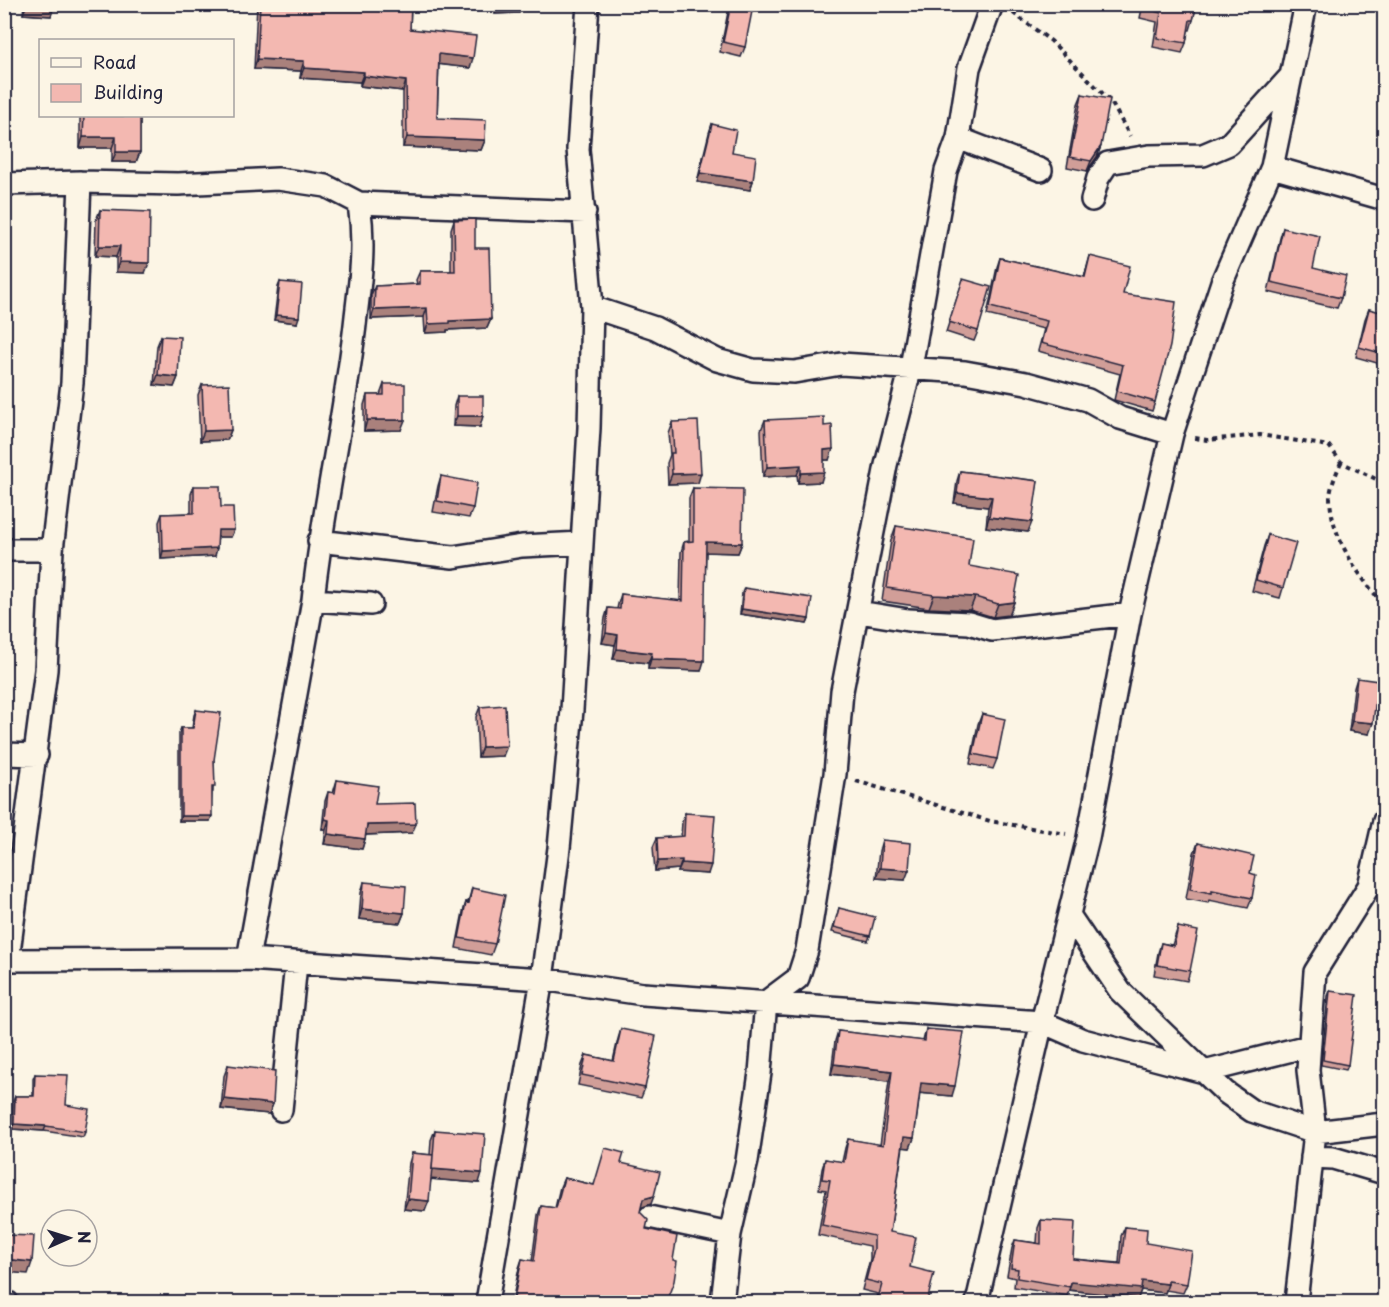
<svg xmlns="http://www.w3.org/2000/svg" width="1389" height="1307" viewBox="0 0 1389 1307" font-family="'Playpen Sans',sans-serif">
<rect width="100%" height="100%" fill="#fcf5e5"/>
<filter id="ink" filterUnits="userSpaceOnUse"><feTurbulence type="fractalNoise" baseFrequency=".0167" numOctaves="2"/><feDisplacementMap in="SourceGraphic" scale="12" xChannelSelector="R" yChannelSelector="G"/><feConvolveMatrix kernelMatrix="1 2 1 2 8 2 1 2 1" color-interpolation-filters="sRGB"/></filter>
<g filter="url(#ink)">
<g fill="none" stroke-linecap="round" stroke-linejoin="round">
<g stroke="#22223b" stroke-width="26">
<path id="minor" d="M958 138 1041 170
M1272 167 1384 199
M4 184 80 182 178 184 278 179 326 186 359 203 585 212
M1092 200 1098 178 1108 163 1149 156 1203 155 1229 144 1289 78
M592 307 655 328 717 360 753 370 794 372 841 364 965 372 1026 383 1088 400 1120 418 1172 434
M319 541 453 557 522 546 582 543
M4 550H52
M313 600 371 604
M859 612 908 620 969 623 992 630 1130 614
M4 754 37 755
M1069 915 1120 991 1204 1072 1308 1046
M248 959 313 600C323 505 346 412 356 316 361 275 365 245 359 203
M4 960 248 959 542 979 643 994 1042 1022 1083 1040 1204 1072 1225 1092 1252 1111 1315 1132 1384 1124
M8 960 46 670 52 550 72 383 80 182
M281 1110 296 964
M1312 1157 1333 1158 1384 1173
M649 1217 730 1234
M4 1302H7
M487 1302 542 979 559 848 572 710 589 428 592 307 578 149 588 4
M722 1302 730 1234 747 1161 760 1073 766 1002 798 978 807 950 835 774 842 691 886 465 911 367 946 171 958 138 969 68 992 4
M977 1302 1042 1022 1088 838 1130 614 1172 434 1222 282 1272 167 1306 4
M1296 1302 1315 1132 1308 1070 1315 972 1369 886 1384 821"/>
</g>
<path stroke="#22223b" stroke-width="4" stroke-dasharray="4.5 4.5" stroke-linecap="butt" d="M1013 13 1051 41 1111 102 1130 136
M1195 438 1207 440 1260 435 1329 446 1341 462 1384 483
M1341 462C1337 472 1330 487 1330 498 1331 538 1359 576 1384 605
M856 781 990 821 1066 834"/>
<use href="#minor" stroke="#fcf5e5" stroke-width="21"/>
</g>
<path fill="#d19e98" stroke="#22223b" stroke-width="1.5" d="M24 4H54L51 16 23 14Z
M257 4H411L410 29 470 68 439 64 437 118 485 140 481 150 403 147V91L360 86V82L300 78 301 71 254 69Z
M495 4H523L519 13 495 14Z
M731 4 745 47 741 57 720 52 728 12Z
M1143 4H1197L1193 20 1190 30H1188L1186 43 1182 53 1153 47 1157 22 1140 18Z
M1082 94 1101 146 1097 157 1087 171 1067 167 1078 104Z
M80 116H140V152L136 162H112V148H80Z
M712 124 753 181 750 190 697 182 709 133Z
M100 210 145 273 116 272V257L95 256 96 220Z
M454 220 475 248 491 319 487 328 447 330V332L425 333 424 317 371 319V295L375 286 417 284 416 280 420 271H451V229Z
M1283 228 1313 268 1341 298 1337 308 1268 292 1280 238Z
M1090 256 1123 294 1155 402 1152 411 1114 400 1120 374 1038 351 1044 329 987 315 997 267 1000 258 1084 277Z
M280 282 297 323 274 320 278 287Z
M960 289 978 331 974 341 946 332Z
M1369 309 1384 313V365L1356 357 1365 319Z
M161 336 178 377 174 387 154 385 157 346Z
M384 384 401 430 364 431V405L367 395H380Z
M202 385 231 430 227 440 200 441 198 395Z
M457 396 480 427 453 426 454 406Z
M765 420 824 426 829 460H824L821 482 798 483 797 475 763 477 761 430Z
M672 422 698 483 668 484 667 463 670 455 668 433Z
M960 471 1038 481 1028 532 986 527 988 507 954 503 957 481Z
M441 476 473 508 469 518 433 512 438 486Z
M194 486 221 507 234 530 231 537H218L215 556 161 559 159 522 162 514 191 513V494Z
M693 488 742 543 738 553 706 552 701 671 648 669V663L613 659 615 645 602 643 605 618 608 608 617 609 618 604 621 594 680 601 681 552 684 542 689 541V498Z
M896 526 969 566 1014 602 1009 615 993 617 970 610 929 608 882 601 891 540Z
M1268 535 1283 588 1280 598 1252 591 1264 546Z
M744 588 809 619 807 624 740 614 742 593Z
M1357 678 1369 734 1349 731 1354 688Z
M480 707 503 756 478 757 476 717Z
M196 710 214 760 213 792H212L210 821H179V733L181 728H192L194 715Z
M982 714 997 759 993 769 970 764 978 724Z
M337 780 375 804 412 833 366 835 362 849 324 844 326 829H322L325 801 328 792 333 793Z
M685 813 708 874 678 872 679 869 655 871 653 847 657 838 681 837 682 822Z
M882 840 905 880 876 878 879 851Z
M1198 843 1250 873 1252 898 1248 908 1209 900 1208 903 1186 899 1194 853Z
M364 882 404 913 400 923 359 919 361 893Z
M472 888 495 944 491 955 456 948 463 912 466 902H468Z
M839 908 870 936 868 941 832 932Z
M1178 927 1190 971 1187 981 1154 975 1158 953 1161 943 1172 945Z
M1330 991 1348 1065 1346 1070 1321 1065 1328 996Z
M621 1029 645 1088 641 1098 578 1085 582 1065 586 1055 613 1061 618 1039Z
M926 1029 952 1096 920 1093 914 1138 910 1148 903 1147 890 1232 910 1267 927 1302H876L878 1294 862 1290 870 1259V1246L818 1235 826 1190 819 1189 822 1169 825 1159 842 1162 845 1148 848 1139 880 1145 889 1081 831 1074 835 1041 838 1031 923 1041Z
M228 1065 273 1104 269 1114 221 1109 224 1076Z
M35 1074 66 1105 85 1132 83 1137 44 1131 12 1129 13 1101 15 1096H33V1079Z
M435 1130 479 1183 431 1179 425 1211 404 1209 409 1163 412 1153 430 1155 431 1140Z
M621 1163 651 1204 641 1208 640 1212 646 1229 666 1302H512L519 1268 522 1259 532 1261 538 1215 541 1206 555 1208 560 1187 564 1178 593 1185Z
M1041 1220 1073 1259 1119 1263 1121 1236 1125 1227 1146 1243 1187 1284 1183 1293 1166 1290 1165 1293 1141 1290 1138 1298 1069 1290 1067 1296 1014 1287 1015 1278 1007 1276 1012 1248 1015 1240 1037 1243 1038 1228Z"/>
<path fill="#aa817c" stroke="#22223b" stroke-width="1.5" d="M27 4H35L54 6 51 16 23 14Z
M499 4H523L519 13 495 14Z
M439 54 473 58 470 68 436 64Z
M257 59 304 61 301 71 254 69Z
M304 68 364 72 360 82 300 78Z
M364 76 406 81 403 91 360 86Z
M83 137H116L112 148H80Z
M407 137 485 140 481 150 403 147Z
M1101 146 1097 157 1087 171 1091 161Z
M116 152H140L136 162H112Z
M700 173 753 181 750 190 697 182Z
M99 246H120L116 257 95 256Z
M119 262 149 263 145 273 116 272Z
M427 308 424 317 371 319 374 310Z
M276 315 299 317 297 323 274 320Z
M491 319 487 328 447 330V332L425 333 428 324 450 321Z
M158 375 178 377 174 387 154 385Z
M457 416H483L480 427 453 426Z
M367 420H405L401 430 364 431Z
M231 430 227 440 200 441 204 431Z
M833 449 829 460H820L824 450Z
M801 465 797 475 763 477 767 467Z
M824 472 821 482 798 483 801 473Z
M701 473 698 483 668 484 672 474Z
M957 493 992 497 988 507 954 503Z
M989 517 1032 522 1028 532 986 527Z
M218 530H234L231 537H215Z
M706 542 742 543 738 553 702 552Z
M217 548 215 556 161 559 163 551Z
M934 595 975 597 970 610 929 608Z
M1014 602 1009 615 993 617 998 604Z
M742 609 809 619 807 624 740 614Z
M606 633 618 635 615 645 602 643Z
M617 649 652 653 648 663 613 659Z
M651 659 704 661 701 671 648 669Z
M1352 721 1373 723 1369 734 1349 731Z
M507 746 503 756 478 757 482 747Z
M181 816H212L210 821H179Z
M325 819 329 820 326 829H322Z
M416 824 412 833 364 835 367 825Z
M328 834 365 839 362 849 324 844Z
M682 860 679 869 655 871 658 861Z
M682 863 711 865 708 874 678 872Z
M880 868 909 870 905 880 876 878Z
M362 909 404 913 400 923 359 919Z
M834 1064 892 1071 889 1081 831 1074Z
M921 1083 955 1086 952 1096 917 1093Z
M224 1099 273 1104 269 1114 221 1109Z
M14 1124 46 1126 44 1131 12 1129Z
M904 1137 914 1138 910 1148 900 1147Z
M432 1169 482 1173 479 1183 429 1179Z
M654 1196 651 1204 640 1208 643 1199Z
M408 1199 429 1201 425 1211 404 1209Z
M4 1259 32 1262 28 1274 4 1272Z
M1142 1281 1168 1284 1165 1293 1141 1290 1138 1298 1069 1290 1071 1282Z"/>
<path fill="#f3b8b1" stroke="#22223b" stroke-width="1.5" d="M35 4H54V6Z
M260 4H411L410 29 476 36 473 58 439 54 437 118 486 120 485 140 407 137 406 81 364 76V72L304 68V61L257 59Z
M731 4H745L753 6 745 47 723 42Z
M1144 4H1197L1193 20H1190L1186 43 1157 38 1161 13 1143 8Z
M1082 94 1110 99 1101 146 1091 161 1070 157Z
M84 116H140V152H116V137H83Z
M712 124 736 130 732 152 756 156 753 181 700 173Z
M100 210 150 212 149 263 119 262 120 246H99Z
M475 219V248H489L491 319 450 321V323L428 324 427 308 374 310 375 286 420 284V271H455L454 220Z
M1283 228 1320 236 1313 268 1346 276 1341 298 1271 282Z
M1090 256 1130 266 1123 294 1176 302 1170 346 1155 402 1117 391 1123 365 1041 343 1047 321 990 307 1000 258 1085 277Z
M963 279 991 287 978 331 949 322Z
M280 282 302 284 299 317 276 315Z
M1369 309 1384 313V354L1359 347Z
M161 336 180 337 178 377 158 375Z
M229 384 231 430 204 431 202 385Z
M384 384H405V420H367V395H384Z
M457 396H483V416H457Z
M824 417V426L832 425 833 449 824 450V472L801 473V465L767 467 765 420Z
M698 421 701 473 672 474 671 453H674L672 422Z
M960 471 1038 481 1032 522 989 517 992 497 957 493Z
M4 472H6L7 508H4Z
M441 476 477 483 473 508 437 501Z
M194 486H220L221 507H233L234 530H218L217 548 163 551 162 514 194 513Z
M693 488 743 489 742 543 706 542 704 661 651 659 652 653 617 649 618 635 606 633 608 608 620 609 621 594 683 601 684 542 693 541Z
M896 526 973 538 969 566 1019 575 1014 602 998 604 975 597 934 595 887 588Z
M1268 535 1296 543 1283 588 1256 580Z
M744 588 812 598 809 619 742 609Z
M1357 678 1378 681 1373 723 1352 721Z
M505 705 507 746 482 747 480 707Z
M196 710 221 713 214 760 215 787H212V816H181V728H193Z
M982 714 1005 719 997 759 973 754Z
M337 780 378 786 375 804 415 803 416 824 367 825 365 839 328 834 329 820 325 819 328 792 335 793Z
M685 813 715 815 711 865 682 863V860L658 861 657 838 684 836Z
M882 840 911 843 909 870 880 868Z
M1198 843 1254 856 1250 873 1256 875 1252 898 1212 890V893L1190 889Z
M364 882 406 886 404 913 362 909Z
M472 888 505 895 495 944 459 938 466 902 469 903Z
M839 908 875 917 870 936 834 927Z
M1178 927 1198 931 1190 971 1157 965 1161 943 1174 946Z
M1330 991 1357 995 1348 1065 1323 1060Z
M621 1029 656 1036 645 1088 582 1075 586 1055 614 1061Z
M926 1029 964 1032 955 1086 921 1083 914 1138 904 1137 890 1232 916 1237 910 1267 934 1273 927 1302H877L882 1284 866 1280 874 1249V1236L822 1225 830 1180 822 1179 825 1159 844 1162 848 1139 883 1145 892 1071 834 1064 838 1031 925 1041Z
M228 1065 275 1071 273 1104 224 1099Z
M35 1074 68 1075 66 1105 89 1109 85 1132 46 1126 14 1124 15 1096H34Z
M435 1130 485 1134 482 1173 432 1169Z
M605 1148 624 1153 621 1163 660 1172 654 1196 643 1199 640 1212 648 1220 646 1229 677 1236 673 1260 677 1261 674 1281 666 1302H539L514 1298 522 1259 534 1261 541 1206 556 1208 564 1178 594 1185Z
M412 1153 433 1155 429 1201 408 1199Z
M4 1190H6L5 1235 34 1236 32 1262 4 1259Z
M1041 1220 1075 1222 1073 1259 1121 1264 1125 1227 1147 1229 1146 1243 1192 1251 1187 1284 1168 1281V1284L1142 1281 1141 1289 1071 1282 1070 1287 1017 1278 1018 1269 1011 1268 1015 1240 1041 1244Z"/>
</g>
<rect width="1389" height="1307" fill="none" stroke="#fcf5e5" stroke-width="24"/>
<rect x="12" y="12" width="1365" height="1283" fill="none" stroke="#22223b" stroke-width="2" filter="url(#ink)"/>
<rect x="39" y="39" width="195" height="78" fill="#fcf5e5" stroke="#a5a1a1" stroke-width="1.5"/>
<rect x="51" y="58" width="30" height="9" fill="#fcf5e5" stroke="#a5a1a1" stroke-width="1.5"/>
<text x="93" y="69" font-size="18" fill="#22223b">Road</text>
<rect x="51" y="84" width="30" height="18" fill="#f3b8b1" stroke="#a5a1a1" stroke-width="1.5"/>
<text x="93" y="99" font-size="18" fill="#22223b">Building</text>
<g transform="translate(69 1238) rotate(87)"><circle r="28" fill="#fcf5e5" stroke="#a5a1a1" stroke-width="1.5"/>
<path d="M0-4.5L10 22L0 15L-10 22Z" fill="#22223b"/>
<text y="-9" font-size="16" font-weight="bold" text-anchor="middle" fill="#22223b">N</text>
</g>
</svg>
